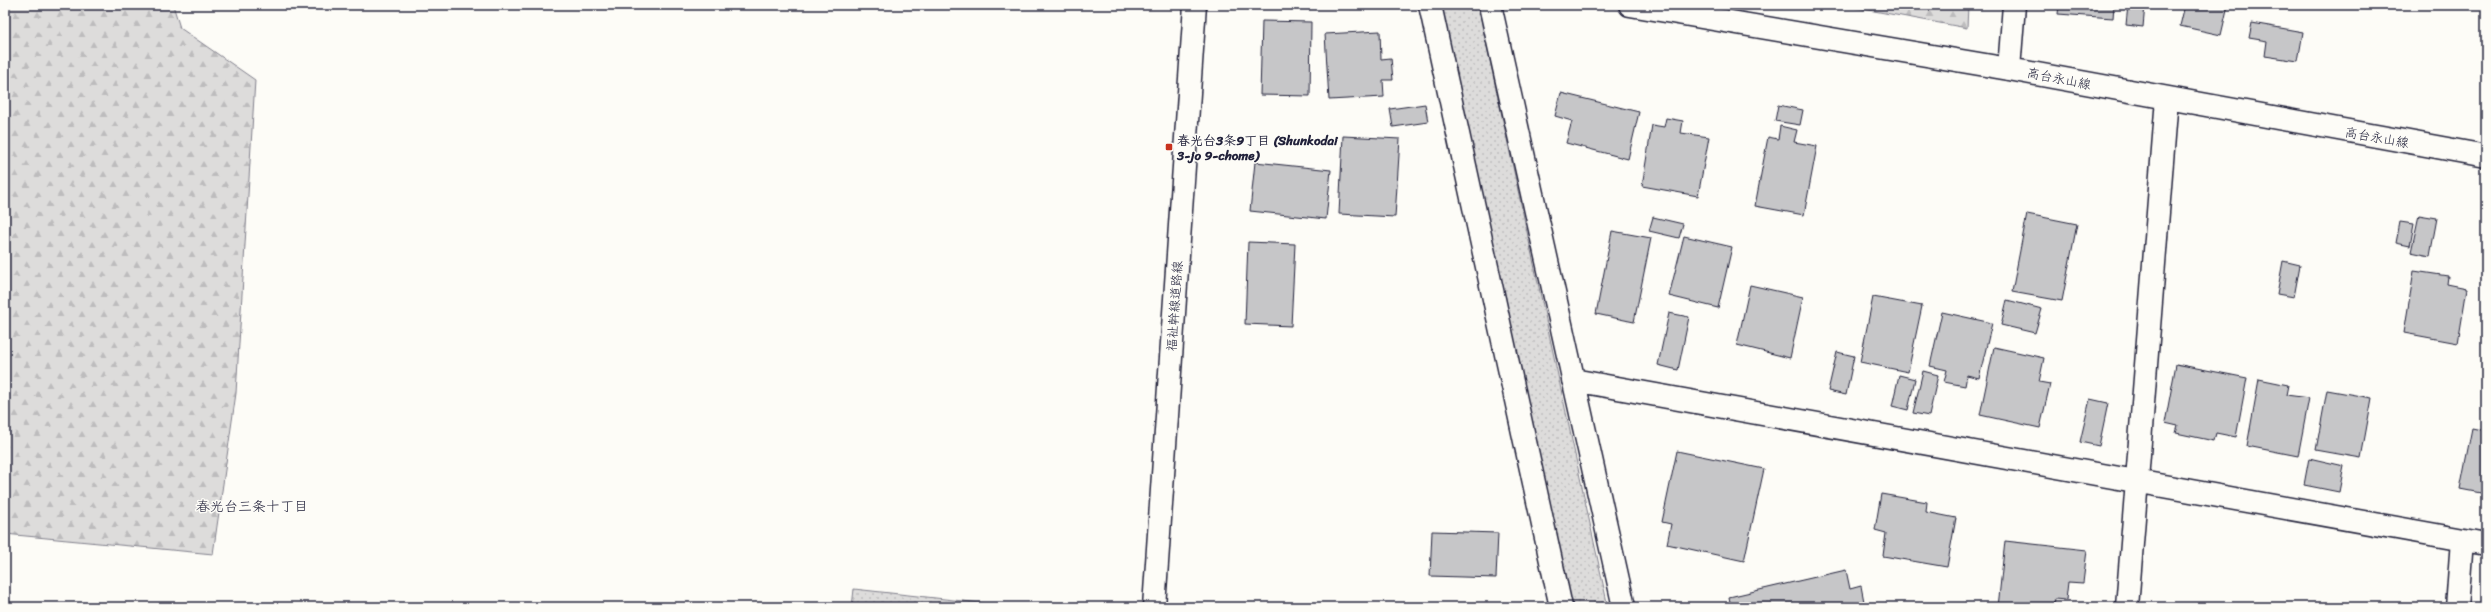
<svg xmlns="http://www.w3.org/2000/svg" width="2491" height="612" viewBox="0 0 2491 612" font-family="Sriracha,'Klee One',sans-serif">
<defs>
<pattern id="grass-dots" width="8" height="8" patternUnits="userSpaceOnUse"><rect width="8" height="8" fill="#dddcdb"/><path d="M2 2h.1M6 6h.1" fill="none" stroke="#bdbcbd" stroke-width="1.8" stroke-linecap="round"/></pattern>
<pattern id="forest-firs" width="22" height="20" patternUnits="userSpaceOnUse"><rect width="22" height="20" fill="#dddcdb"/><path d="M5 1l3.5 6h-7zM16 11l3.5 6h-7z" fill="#bdbcbd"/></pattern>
</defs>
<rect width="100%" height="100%" fill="#fdfcf7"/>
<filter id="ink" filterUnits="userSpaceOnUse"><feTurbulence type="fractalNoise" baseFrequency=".025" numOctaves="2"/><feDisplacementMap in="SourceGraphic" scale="8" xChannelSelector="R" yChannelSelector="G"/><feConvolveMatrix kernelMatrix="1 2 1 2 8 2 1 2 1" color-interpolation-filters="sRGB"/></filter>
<g filter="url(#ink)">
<path fill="url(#grass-dots)" stroke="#807f8b" d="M1429 5H1478L1608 607H1562Z
M854 589 1017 607H852Z"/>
<path fill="url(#forest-firs)" stroke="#807f8b" d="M5 5H173L180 28 255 80 236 393 213 554 5 534Z
M1841 5H1968L1967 28Z"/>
<path fill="#c6c6c8" stroke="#22223b" d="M2059 5H2114L2113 18 2058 14Z
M2128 5H2145L2143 27 2126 25Z
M2185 5H2228L2221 35 2180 26Z
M1262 21 1311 22 1310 96 1260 95Z
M2252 23 2303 32 2298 61 2265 56 2267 41 2249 38Z
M1380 31 1381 59 1391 58 1393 80H1383L1384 97 1329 100 1325 34Z
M1561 93 1639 112 1628 159 1566 143 1572 121 1555 116Z
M1425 104 1428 122 1393 127 1390 109Z
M1778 105 1803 110 1800 125 1775 121Z
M1666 118 1683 121 1681 133 1709 137 1698 196 1642 186 1652 125 1664 127Z
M1780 126 1797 130 1794 142 1817 146 1804 215 1755 206 1768 137 1778 139Z
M1343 136 1400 139 1395 217 1339 214Z
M1255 162 1331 170 1326 219 1250 211Z
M2027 214 2077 224 2062 301 2012 292Z
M2419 215 2437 218 2430 256 2411 252Z
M1653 217 1683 224 1679 238 1649 231Z
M2400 222 2414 224 2410 246 2396 243Z
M1612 231 1651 238 1634 322 1596 314Z
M1684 236 1732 247 1718 308 1669 296Z
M1248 242 1295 244 1291 326 1245 324Z
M2283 261 2300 265 2294 297 2277 294Z
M2414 271 2448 276 2447 284 2467 288 2458 343 2404 333Z
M1750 285 1803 297 1790 358 1737 345Z
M1873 297 1922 306 1908 372 1860 362Z
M2007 300 2042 309 2035 333 2001 325Z
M1942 312 1992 323 1979 378 1967 375 1965 386 1944 382 1947 370 1930 366Z
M1669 313 1689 317 1678 370 1658 365Z
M1994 347 2044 358 2039 382 2050 384 2040 428 1980 415Z
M1837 352 1854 356 1846 395 1828 391Z
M2176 364 2247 378 2236 437 2216 433 2214 441 2176 433 2178 426 2165 423Z
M1923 371 1938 375 1929 416 1913 413Z
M1899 375 1915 379 1908 410 1892 406Z
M2259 379 2288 385 2286 395 2309 398 2298 456 2247 446Z
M2327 390 2372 398 2361 458 2316 450Z
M2090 399 2108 403 2099 446 2080 442Z
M2472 428 2486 431V494L2460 489Z
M1677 451 1764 469 1744 561 1667 544 1671 524 1662 522Z
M2309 458 2344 466 2339 492 2304 485Z
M1881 494 1927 502 1926 512 1956 518 1947 567 1883 556 1886 533 1875 530Z
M1432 531 1498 533 1496 578 1430 576Z
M2005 541 2087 550 2083 583 2068 582 2066 600 2054 599 2053 607H1998Z
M1846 570 1850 589 1861 586 1865 607H1731L1729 597Z"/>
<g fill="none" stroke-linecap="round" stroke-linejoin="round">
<g stroke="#22223b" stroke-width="25">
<path id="minor" d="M1430 5 1561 607
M1490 5 1624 607
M1630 5 2009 69 2486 156
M2009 69 2014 5
M1573 380 2486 544
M1154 607 1195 5
M2127 607 2167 98
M2457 607 2462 540"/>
</g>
<use href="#minor" stroke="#fdfcf7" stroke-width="22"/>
</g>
</g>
<rect fill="#c8321e" stroke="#fdfcf7" stroke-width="1.5" x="1165" y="143" width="8" height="8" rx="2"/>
<g text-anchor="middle" stroke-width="3" stroke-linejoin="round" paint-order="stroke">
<g font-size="13" fill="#22223b" stroke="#fdfcf7">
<text transform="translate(2059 78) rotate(11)" y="5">高台永山線</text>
<text transform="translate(2377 137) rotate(10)" y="5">高台永山線</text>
<text transform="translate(1174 306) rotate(-86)" y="5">福祉幹線道路線</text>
</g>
<g font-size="13" font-weight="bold" fill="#22223b" stroke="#fdfcf7" text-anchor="start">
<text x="1177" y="145">春光台3条9丁目 (Shunkodai<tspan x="1177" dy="15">3-jo 9-chome)</tspan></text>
</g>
<g font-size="14" fill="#22223b" stroke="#fdfcf7">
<text x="252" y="511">春光台三条十丁目</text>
</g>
</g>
<rect width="2491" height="612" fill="none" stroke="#fdfcf7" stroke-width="20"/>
<rect x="10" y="10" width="2471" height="592" fill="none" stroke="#22223b" stroke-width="1.5" filter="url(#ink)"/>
</svg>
